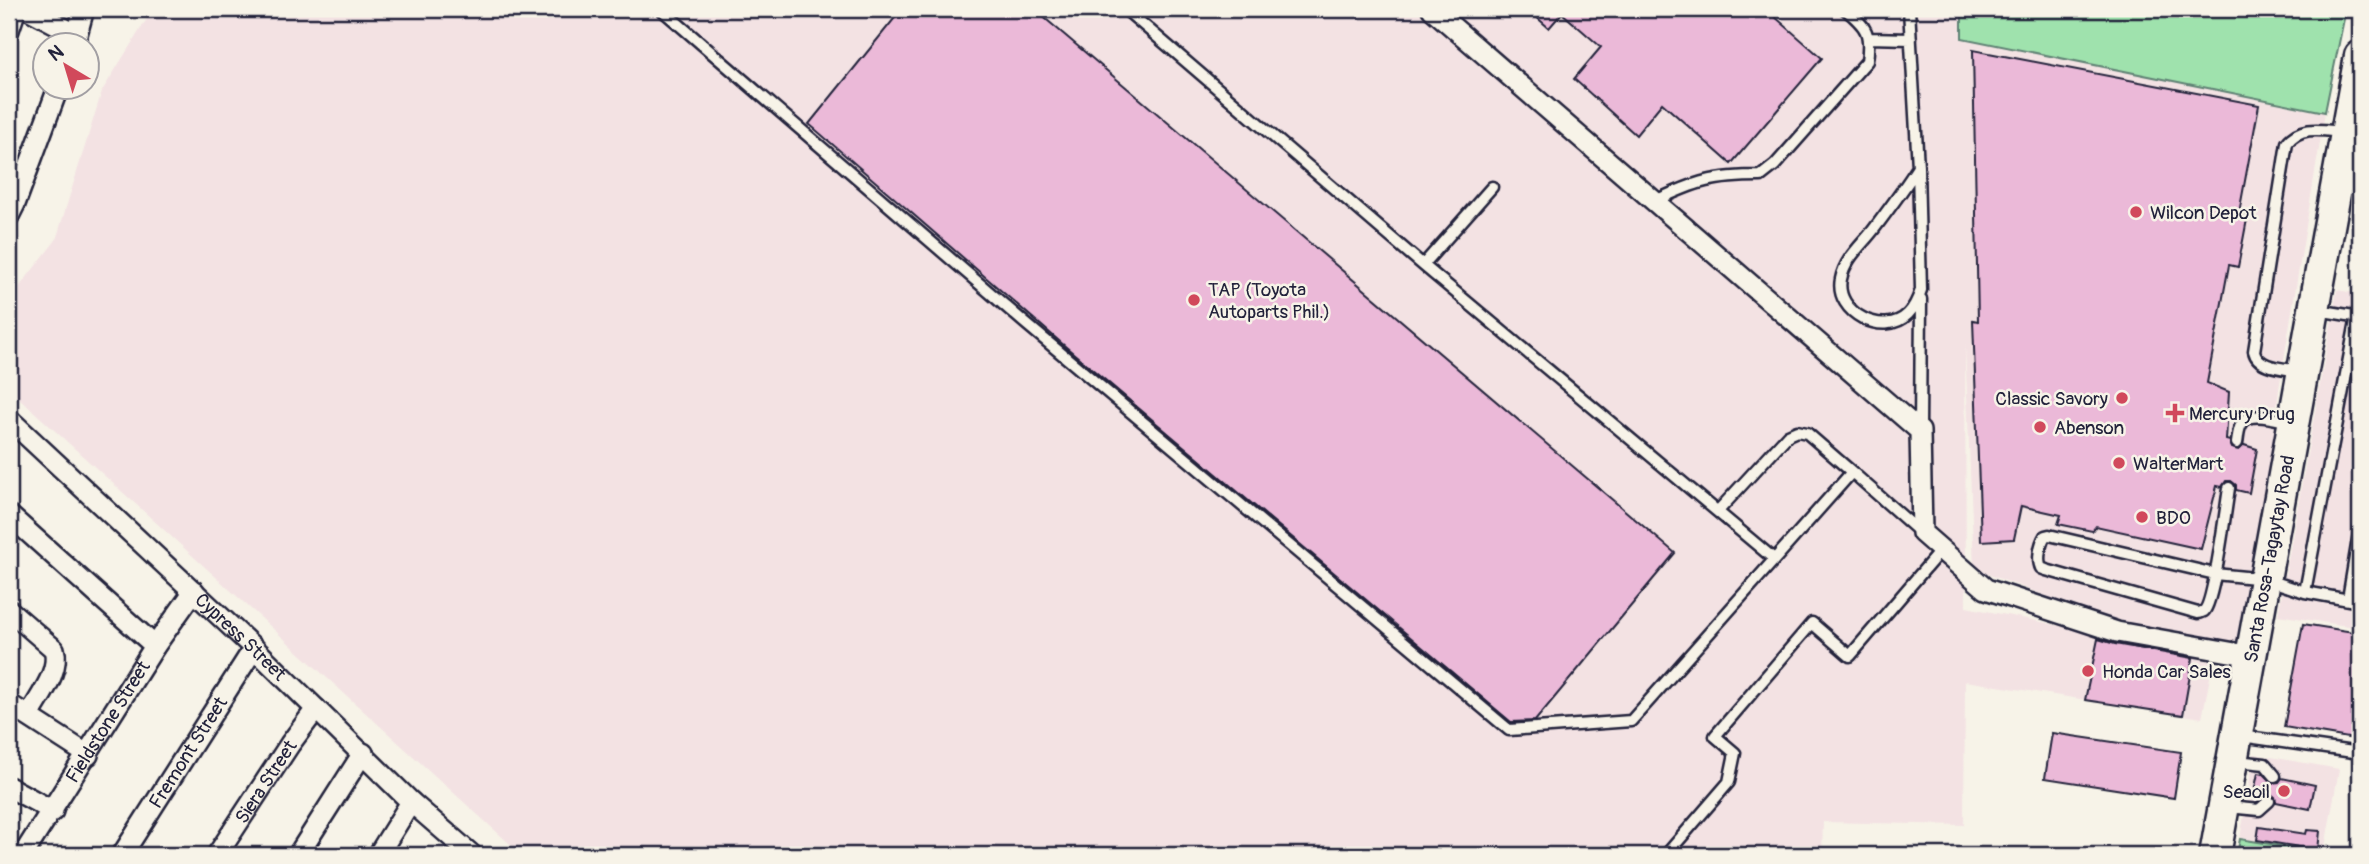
<svg xmlns="http://www.w3.org/2000/svg" width="2369" height="864" viewBox="0 0 2369 864" font-family="Pangolin,sans-serif">
<rect width="100%" height="100%" fill="#f7f3e8"/>
<filter id="ink" filterUnits="userSpaceOnUse"><feTurbulence type="fractalNoise" baseFrequency=".0143" numOctaves="2"/><feDisplacementMap in="SourceGraphic" scale="14" xChannelSelector="R" yChannelSelector="G"/><feConvolveMatrix kernelMatrix="1 2 1 2 8 2 1 2 1" color-interpolation-filters="sRGB"/></filter>
<g filter="url(#ink)">
<path fill="#f3e2e3" d="M153 9H1962L1963 38 2325 112 2279 389 2273 440 2234 653 2089 612 1974 569 1965 344 1966 607 2047 623 2213 662 2202 718 1965 681 1964 825 1823 822 1822 855H522L9 389V300L56 240 102 91Z
M2337 290 2360 294V628L2278 615Z
M2254 754 2339 769 2324 853 2240 839Z"/>
<path fill="#9fe2ad" stroke="#608274" stroke-width="2" d="M1962 9H2346L2325 112 1962 38Z
M2240 839 2336 855H2237Z"/>
<path fill="#ebb9d8" stroke="#22223b" stroke-width="2" d="M902 9H1034L1675 553 1535 721 1511 722 1066 347 809 124Z
M1527 9H1766L1822 58 1731 164 1662 103 1636 135 1574 79 1601 47 1562 13 1549 28Z
M1973 50 2259 105 2239 213 2248 214 2238 267 2229 265 2207 383 2229 392 2226 440 2230 441 2232 448 2239 450 2244 445 2257 449 2249 493 2236 490V485L2231 481H2226L2222 487 2217 486 2201 549 2096 526 2092 531 2058 524 2061 515 2021 506 2014 539 1981 541 1973 320 1978 321Z
M2303 624 2360 633V740L2284 727Z
M2098 639 2115 644 2193 658 2183 715 2085 700Z
M2052 733 2181 752 2174 798 2045 778Z
M2258 773 2264 774 2273 783 2279 782 2282 778 2315 785 2310 809 2276 802 2275 797 2271 794 2261 799 2253 797Z
M2259 827 2306 834 2307 830 2320 831 2318 850 2257 840Z"/>
<g fill="none" stroke-linecap="round" stroke-linejoin="round">
<g stroke="#22223b" stroke-width="15">
<path id="service" d="M661 9 1025 323 1509 730 1631 721 1852 472 1921 533
M1125 9 1423 265 1774 559
M1909 9 1918 167 1921 290C1918 299 1915 307 1908 314 1884 338 1834 313 1841 279 1845 258 1862 245 1874 229 1889 209 1904 189 1918 167
M1868 38 1911 39
M1655 201C1697 181 1714 176 1761 176L1775 165 1867 61C1871 33 1867 27 1845 9
M1423 265 1492 187
M2317 310 2360 317
M2300 371C2285 368 2258 369 2254 351L2287 143C2300 125 2322 130 2342 132
M1920 431 1921 299
M2237 443C2238 438 2238 430 2241 425 2248 409 2278 420 2291 422
M2229 488C2226 507 2214 602 2204 611 2202 612 2200 613 2198 613L2046 570 2041 568C2037 560 2040 544 2045 536L2049 535 2215 574 2265 579 2305 592 2360 602
M1718 511 1788 435 1797 431 1807 433 1852 472
M2305 592 2357 316
M2348 599 2360 527
M2241 736 2360 753
M2236 761 2265 764 2275 776
M2228 807 2259 810 2269 801
M1666 855 1729 782 1735 753 1715 736 1812 623 1850 656 1941 550"/>
</g>
<g stroke="#22223b" stroke-width="24">
<g id="minor">
<path d="M28 9 77 35"/>
<path d="M1432 9 1920 431 1922 533 1986 589 2117 632 2252 656"/>
<path d="M9 30 16 9"/>
<path d="M74 45 84 9"/>
<path d="M9 216 15 204 58 88"/>
<path id="s1" d="M9 419 254 648 411 802 472 855"/>
<path d="M9 515 155 646"/>
<path d="M9 610 54 649C61 671 39 697 29 716"/>
<path d="M9 704 88 755"/>
<path d="M9 787 53 811"/>
<path id="s2" d="M23 855 155 646 194 591"/>
<path id="s3" d="M122 855 254 648"/>
<path id="s4" d="M217 855 290 744 316 709"/>
<path d="M298 855 363 753"/>
<path d="M378 855 411 802"/>
</g>
</g>
<g stroke="#22223b" stroke-width="35">
<g id="primary">
<path id="s5" d="M2215 855 2360 56"/>
</g>
</g>
<use href="#service" stroke="#f7f3e8" stroke-width="10"/>
<use href="#minor" stroke="#f7f3e8" stroke-width="19"/>
<use href="#primary" stroke="#f7f3e8" stroke-width="30"/>
</g>
</g>
<g fill="#d1495b" stroke="#f7f3e8" stroke-width="2.5">
<circle cx="2136" cy="212" r="7"/>
<circle cx="1194" cy="300" r="7"/>
<circle cx="2122" cy="398" r="7"/>
<path d="M2171.5 402.5h7v7h7v7h-7v7h-7v-7h-7v-7h7z"/>
<circle cx="2040" cy="427" r="7"/>
<circle cx="2119" cy="463" r="7"/>
<circle cx="2142" cy="517" r="7"/>
<circle cx="2088" cy="671" r="7"/>
<circle cx="2284" cy="791" r="7"/>
</g>
<g text-anchor="middle" stroke-width="5" stroke-linejoin="round" paint-order="stroke">
<g font-size="19" fill="#22223b" stroke="#f7f3e8" text-anchor="start">
<text x="2150" y="219">Wilcon Depot</text>
<text x="1208" y="296">TAP (Toyota<tspan x="1208" dy="22">Autoparts Phil.)</tspan></text>
<text x="2108" y="405" text-anchor="end">Classic Savory</text>
<text x="2189" y="420">Mercury Drug</text>
<text x="2054" y="434">Abenson</text>
<text x="2133" y="470">WalterMart</text>
<text x="2156" y="524">BDO</text>
<text x="2102" y="678">Honda Car Sales</text>
<text x="2270" y="798" text-anchor="end">Seaoil</text>
</g>
<g font-size="19" fill="#22223b" stroke="#f7f3e8">
<text dy="7" stroke="none"><textPath href="#s5" startOffset="301">Santa Rosa-Tagaytay Road</textPath></text>
<text dy="7" stroke="none"><textPath href="#s1" startOffset="318">Cypress Street</textPath></text>
<text dy="7" stroke="none"><textPath href="#s2" startOffset="158">Fieldstone Street</textPath></text>
<text dy="7" stroke="none"><textPath href="#s3" startOffset="122">Fremont Street</textPath></text>
<text dy="7" stroke="none"><textPath href="#s4" startOffset="88">Siera Street</textPath></text>
</g>
</g>
<rect width="2369" height="864" fill="none" stroke="#f7f3e8" stroke-width="35"/>
<rect x="18" y="18" width="2334" height="829" fill="none" stroke="#22223b" stroke-width="2.5" filter="url(#ink)"/>
<g transform="translate(66 66) rotate(322)"><circle r="33" fill="#f7f3e8" stroke="#a29fa3" stroke-width="2"/>
<path d="M0-5L12 26L0 18L-12 26Z" fill="#d1495b"/>
<text y="-10" font-size="19" font-weight="bold" text-anchor="middle" fill="#22223b">N</text>
</g>
</svg>
